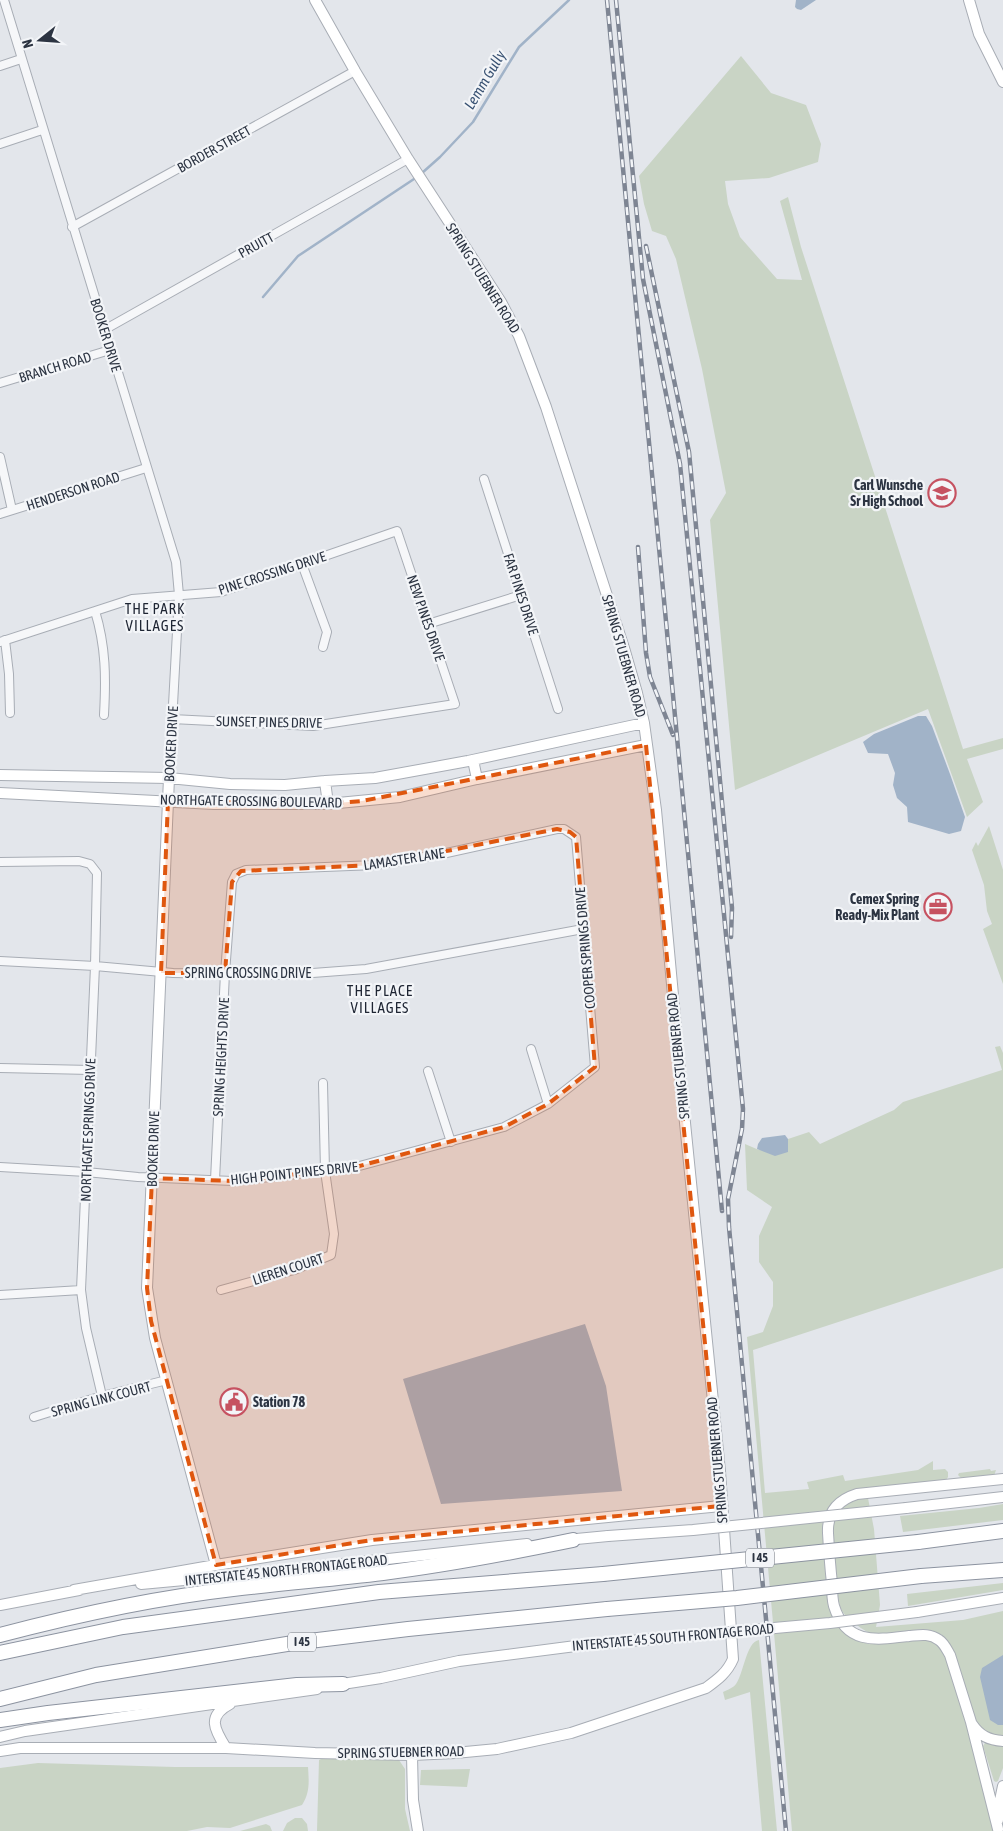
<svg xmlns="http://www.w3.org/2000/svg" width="1003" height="1831" viewBox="0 0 1003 1831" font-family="'Asap Condensed',sans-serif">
<rect width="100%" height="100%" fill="#e3e6eb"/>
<path fill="#c9d4c5" d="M741 56 771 93 806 105 821 144 818 162 769 178 725 181 728 204 740 237 777 279 802 280 780 201 788 197 801 247 963 749 1003 738V749L967 759 983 802 967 817 928 709 735 790 710 520 726 493 702 369 676 259 666 236 652 231 644 204 639 176Z
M989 826 1003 870V984L983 929 992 924 987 911 984 885 972 850 976 842 978 846Z
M1000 1046 1003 1053V1268L753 1350 765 1493 809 1489 807 1482 843 1475 845 1481 918 1470 933 1461V1470L945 1469 948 1472V1477L946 1480 856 1489C836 1495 823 1509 822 1531L830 1604 852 1637 868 1644 922 1638C933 1640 938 1645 945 1655L974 1747 995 1831H792L747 1337 763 1332 773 1306V1282L759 1262V1236L772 1207 747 1190 745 1144 759 1150 788 1152V1139L809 1132 820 1144 894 1110 903 1102 1002 1070 995 1047Z
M990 1469 991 1471 996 1470 994 1476 962 1479 958 1475 959 1473Z
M868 1498 874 1529 880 1605 876 1627 963 1620 1003 1611V1736C993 1736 982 1732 977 1723L954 1652C934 1610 902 1641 871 1633 864 1631 860 1627 854 1623 846 1616 841 1613 839 1602 837 1590 829 1531 832 1523 840 1506 850 1500 868 1498Z
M1003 1504V1520L903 1532 900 1516 979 1508Z
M1003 1583V1590L908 1606 907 1594Z
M759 1640 777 1831H762L750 1692 725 1700 723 1692C727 1690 733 1688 736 1684 744 1673 746 1642 759 1640Z
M986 1741 1003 1744V1768L998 1781 996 1782 994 1781 983 1746Z
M325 1757 399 1760 405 1769V1809L410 1831H317L319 1760Z
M38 1763 175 1767H308C309 1782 310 1793 302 1805L230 1828 207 1827 187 1831H0V1768Z
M470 1769 467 1787 420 1785 421 1770Z
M295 1818H302L307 1824 308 1831H283L287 1823Z
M266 1824 270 1826 272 1831H240Z"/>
<path fill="#a1b3c8" d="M796 0H816L801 10 797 9 795 7Z
M918 716H926L932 726 950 774 965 817 961 831 949 834 908 822 907 807 897 798 893 785 895 773 888 754 868 753 863 742 874 734Z
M785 1135 788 1139V1152L775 1156 757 1149 758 1144 762 1138Z
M585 1324 606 1386 622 1491 441 1504 403 1379Z
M1003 1655V1725H998L990 1720 980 1677 982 1668Z"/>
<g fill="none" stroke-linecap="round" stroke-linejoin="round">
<path stroke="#a1b3c8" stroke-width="2.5" d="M422 173 440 157 473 122 519 47 569 0
M263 297 298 256 414 179"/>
<g stroke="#a8adb5" stroke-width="10">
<path id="street" d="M4 0 176 562 179 595 169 778
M0 66 21 59
M0 144 42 130
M72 227 355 71
M104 330 408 159
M0 383 110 350
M0 457 12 510
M484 479 558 709
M0 514 146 468
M302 564 327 632 323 647
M95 611C106 647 106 678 104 715
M428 624 521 595
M5 640 9 674 10 713
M0 642 132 599 221 592 397 531 455 704 313 726 172 719
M0 862 79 861 90 864 97 873 95 966 81 1290 86 1328 102 1396
M0 961 95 966 173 973 286 975 366 969 583 929
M531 1049 548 1104
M0 1068 91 1070
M428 1071 451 1142
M0 1167 86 1172 138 1177 233 1181 352 1168 504 1127 548 1104 595 1067 576 837 564 829H557L442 854 376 865 246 870 236 874 232 882 225 973 215 1180
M221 1290 294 1270 331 1255 334 1234 325 1171 323 1083
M0 1295 81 1290
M34 1417 102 1396 167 1380"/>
</g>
<g stroke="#a8adb5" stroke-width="12">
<path id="secondary" d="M969 0 979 34 1003 82
M473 760 477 779
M0 775 169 778 230 784 285 785 325 781 375 778 468 761 644 723
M169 778 147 1288 155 1338 216 1565
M325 781 328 804
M0 793 214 804H328L400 797 477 779 646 745
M906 1508 1003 1497
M566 1540 608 1536
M141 1584 249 1574 527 1544
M74 1590 216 1565 372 1540 721 1506
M0 1605 79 1590
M917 1612 1003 1598
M336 1685 381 1678 459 1661 591 1644 619 1642
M972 1724C980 1736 989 1740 1003 1741
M0 1737 25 1731 317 1689
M226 1748C214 1729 207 1716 230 1704
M0 1751 20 1748H226L315 1753 412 1755 455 1753 497 1749 571 1733 706 1688C717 1680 727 1673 733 1659L720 1471 682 1093 656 810 644 723 637 693 624 648 546 407 519 336 501 302 408 159 355 71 315 0
M412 1755 413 1800 418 1831
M998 1820V1810L1003 1786
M998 1829 971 1722 950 1655C947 1650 944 1643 939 1640 930 1633 920 1635 909 1636 876 1640 846 1645 834 1606 832 1599 832 1590 832 1583 830 1566 829 1550 828 1533 827 1512 838 1500 857 1494L1003 1479"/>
</g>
<g stroke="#8c93a0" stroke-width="16">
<path id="highway" d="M918 1542 1003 1531
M921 1576 1003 1570
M0 1635C76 1615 155 1598 233 1589 283 1583 333 1579 383 1573 447 1565 510 1553 573 1540
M0 1653 123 1627 379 1592 603 1574
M0 1699 96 1675 293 1643 408 1629 607 1609
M0 1720 48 1713 297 1685 343 1684"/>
</g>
<use href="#street" stroke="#f6f7f9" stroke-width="8"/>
<use href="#secondary" stroke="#fff" stroke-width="10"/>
<use href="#highway" stroke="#fff" stroke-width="14"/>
<g stroke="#7e8593" stroke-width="4.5">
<path id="rail" d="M607 0 722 1211
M616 0 643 279 680 464 743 1109 742 1129 728 1199 729 1227 786 1831
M646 246 689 452 732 908 731 937
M638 547 646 653 650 677 673 735"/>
</g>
<use href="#rail" stroke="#f3f5f8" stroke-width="2.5" stroke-dasharray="8" stroke-linecap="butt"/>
<g stroke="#a8adb5" stroke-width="12" stroke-linecap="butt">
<path id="secondary-bridge" d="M608 1536 693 1530 906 1508
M619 1642 830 1623 917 1612"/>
</g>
<g stroke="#8c93a0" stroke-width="16" stroke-linecap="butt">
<path id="highway-bridge" d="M603 1574 918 1542
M607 1609 737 1598 921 1576"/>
</g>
<use href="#secondary-bridge" stroke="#fff" stroke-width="10"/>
<use href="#highway-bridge" stroke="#fff" stroke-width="14"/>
</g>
<path fill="#df570f" fill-opacity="0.2" stroke="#df570f" stroke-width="4" stroke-dasharray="10 6" stroke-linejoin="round" d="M646 745 721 1506 372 1540 216 1565 151 1321 147 1288 152 1178 233 1181 352 1168 504 1127 548 1104 595 1067 576 837 570 832 557 829 376 865 241 871 232 882 225 973H161L168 801 323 804 362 801Z"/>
<defs>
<g id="school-ring" transform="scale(1.4375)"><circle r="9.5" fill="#f3f5f8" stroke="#c65261" stroke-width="1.5"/><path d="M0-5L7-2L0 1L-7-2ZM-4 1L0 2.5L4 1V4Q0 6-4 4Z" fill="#c65261"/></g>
<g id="office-ring" transform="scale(1.4375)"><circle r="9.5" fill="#f3f5f8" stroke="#c65261" stroke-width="1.5"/><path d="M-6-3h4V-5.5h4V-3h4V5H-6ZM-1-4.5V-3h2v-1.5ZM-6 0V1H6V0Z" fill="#c65261"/></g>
<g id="civic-ring" transform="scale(1.4375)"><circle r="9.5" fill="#f3f5f8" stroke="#c65261" stroke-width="1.5"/><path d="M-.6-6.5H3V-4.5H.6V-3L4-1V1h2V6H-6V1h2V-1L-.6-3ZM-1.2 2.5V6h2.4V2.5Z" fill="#c65261"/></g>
</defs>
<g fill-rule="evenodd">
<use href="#school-ring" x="942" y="493"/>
<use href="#office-ring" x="938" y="907"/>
<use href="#civic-ring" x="234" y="1402"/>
</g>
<g text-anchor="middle" stroke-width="4.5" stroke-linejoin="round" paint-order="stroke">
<g fill="#f3f5f8" stroke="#686e79" stroke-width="1">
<rect x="746" y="1548.5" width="28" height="19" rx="4"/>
<rect x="288" y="1632.5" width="28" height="19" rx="4"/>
</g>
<g font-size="12" font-weight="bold" fill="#2c3442">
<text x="760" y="1562">I 45</text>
<text x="302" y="1646">I 45</text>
</g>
<g font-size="14" fill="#2c3442" stroke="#f3f5f8">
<text transform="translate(214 149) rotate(-29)" y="5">BORDER STREET</text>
<text transform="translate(256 245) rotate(-29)" y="5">PRUITT</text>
<text transform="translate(483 278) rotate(58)" y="5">SPRING STUEBNER ROAD</text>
<text transform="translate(106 335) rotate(73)" y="5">BOOKER DRIVE</text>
<text transform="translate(55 367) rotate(-17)" y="5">BRANCH ROAD</text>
<text transform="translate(73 491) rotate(-18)" y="5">HENDERSON ROAD</text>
<text transform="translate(272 573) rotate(-18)" y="5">PINE CROSSING DRIVE</text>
<text transform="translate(521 594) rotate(72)" y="5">FAR PINES DRIVE</text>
<text transform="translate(426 618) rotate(71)" y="5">NEW PINES DRIVE</text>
<text transform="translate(624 656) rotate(74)" y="5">SPRING STUEBNER ROAD</text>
<text transform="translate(269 722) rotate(1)" y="5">SUNSET PINES DRIVE</text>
<text transform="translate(171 744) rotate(-87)" y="5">BOOKER DRIVE</text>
<text transform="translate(251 801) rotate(1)" y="5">NORTHGATE CROSSING BOULEVARD</text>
<text transform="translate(404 859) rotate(-9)" y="5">LAMASTER LANE</text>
<text transform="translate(585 948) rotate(-95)" y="5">COOPER SPRINGS DRIVE</text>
<text x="248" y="978">SPRING CROSSING DRIVE</text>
<text transform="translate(678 1056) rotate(-96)" y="5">SPRING STUEBNER ROAD</text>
<text transform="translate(221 1057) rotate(-87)" y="5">SPRING HEIGHTS DRIVE</text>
<text transform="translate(88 1130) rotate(-88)" y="5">NORTHGATE SPRINGS DRIVE</text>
<text transform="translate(153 1149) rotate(-88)" y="5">BOOKER DRIVE</text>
<text transform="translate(294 1173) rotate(-6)" y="5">HIGH POINT PINES DRIVE</text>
<text transform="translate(288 1269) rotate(-18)" y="5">LIEREN COURT</text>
<text transform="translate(101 1399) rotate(-15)" y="5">SPRING LINK COURT</text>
<text transform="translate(717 1460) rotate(-95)" y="5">SPRING STUEBNER ROAD</text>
<text transform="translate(286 1570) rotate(-6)" y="5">INTERSTATE 45 NORTH FRONTAGE ROAD</text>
<text transform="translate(673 1637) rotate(-5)" y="5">INTERSTATE 45 SOUTH FRONTAGE ROAD</text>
<text transform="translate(401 1752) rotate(-1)" y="5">SPRING STUEBNER ROAD</text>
</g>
<g font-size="14" font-weight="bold" fill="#2c3442" stroke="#f3f5f8" text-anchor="end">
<text x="923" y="490">Carl Wunsche<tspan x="923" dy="16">Sr High School</tspan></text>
<text x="919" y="904">Cemex Spring<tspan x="919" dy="16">Ready-Mix Plant</tspan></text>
<text x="253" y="1407" text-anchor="start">Station 78</text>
</g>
<g font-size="15" font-style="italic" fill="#395273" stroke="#f3f5f8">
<text transform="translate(485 80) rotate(-59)" y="5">Lemm Gully</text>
</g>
<g font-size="15" letter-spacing="1" fill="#1e2533" stroke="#f3f5f8">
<text x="155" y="614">THE PARK<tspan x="155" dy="17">VILLAGES</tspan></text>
<text x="380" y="996">THE PLACE<tspan x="380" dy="17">VILLAGES</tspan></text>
</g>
</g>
<g transform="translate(40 40) rotate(253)" stroke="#f3f5f8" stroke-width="4" paint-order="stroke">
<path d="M0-4L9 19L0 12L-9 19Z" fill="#2c3442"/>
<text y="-8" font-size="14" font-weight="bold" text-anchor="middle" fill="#2c3442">N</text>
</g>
</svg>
